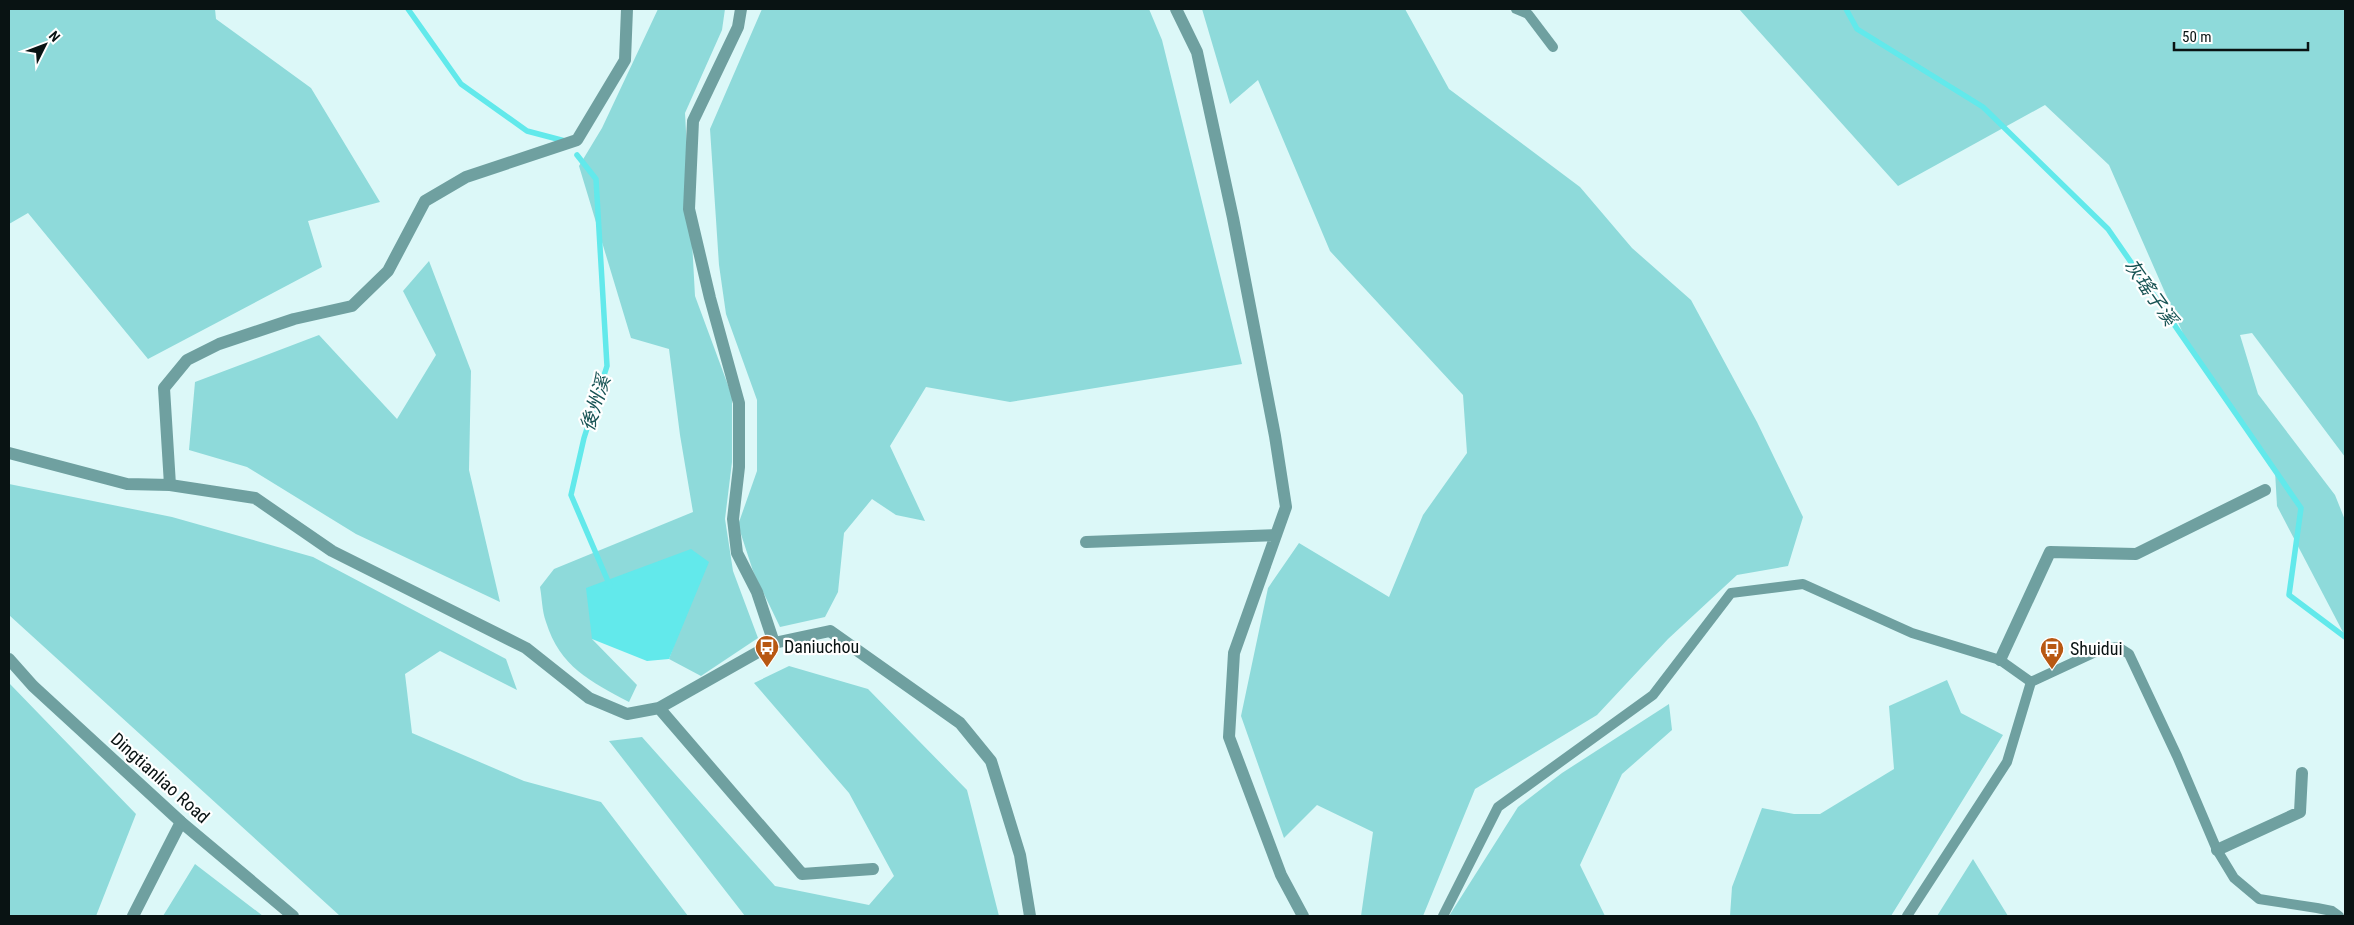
<svg xmlns="http://www.w3.org/2000/svg" width="2354" height="925" viewBox="0 0 2354 925" font-family="'Roboto Condensed','Noto Sans TC',sans-serif">
<rect width="100%" height="100%" fill="#dcf8f8"/>
<path fill="#8edada" d="M9 9H215L216 19 311 88 380 202 308 221 322 267 148 359 28 213 9 224Z
M658 9H725L722 30 685 113 695 296 732 396V462L725 519 733 571 758 638 701 676 669 659 681 626 592 639 637 685 629 702C590 681 560 667 546 622 542 611 542 598 540 587L554 569 693 512 680 435 669 349 631 338 579 166 602 128Z
M762 9H1149L1162 40 1242 364 1010 402 926 387 890 446 925 521 896 515 872 499 844 533 838 592 825 617 780 627 753 571 738 525 757 471V400L726 314 719 265 710 129Z
M1202 9H1405L1449 89 1580 187 1632 248 1691 300 1757 422 1803 517 1788 566 1737 575 1668 639 1597 715 1475 789 1423 916H1361L1373 832 1317 805 1284 838 1241 716 1268 588 1299 543 1389 597 1423 515 1467 453 1463 395 1330 251 1258 80 1230 104Z
M1739 9H2345V457L2252 333 2240 335 2258 394 2335 495 2345 520V636L2277 506 2275 471 2185 338 2109 165 2045 105 1898 186Z
M429 261 471 371 469 470 500 602 356 534 247 467 189 450 195 382 319 335 397 419 436 355 403 291Z
M9 484 172 517 313 557 506 659 517 690 440 651 405 674 412 733 524 781 601 802 688 916H340L9 615Z
M789 666 868 689 967 790 999 916H745L609 741 642 737 775 886 869 905 894 876 849 793 754 683Z
M1947 680 1961 713 2003 735 1891 916H1730L1732 887 1762 808 1794 814H1820L1894 769 1889 706Z
M9 683 136 814 96 916H9Z
M1669 704 1672 730 1622 774 1580 865 1605 916H1449L1518 807 1562 773Z
M1973 859 2008 916H1937Z
M195 864 263 916H163Z"/>
<path fill="#62e9eb" d="M691 549 709 562 669 659 647 661 592 639 586 588Z"/>
<g fill="none" stroke-linecap="round" stroke-linejoin="round">
<path stroke="#62e9eb" stroke-width="5.5" d="M408 9 461 84 527 131 565 141
M1846 9 1857 29 1983 107 2108 229 2301 508 2289 595 2345 637
M577 155 596 179 607 366 584 438 571 495 610 586"/>
<path stroke="#6fa0a0" stroke-width="10" d="M1516 9 1528 14 1553 47
M1443 916 1498 807 1653 695 1731 593 1803 584 1912 633 2000 660 2031 682
M1907 916 2007 762 2031 682 2102 649 2118 647 2129 654 2177 756 2217 850 2234 878 2259 899 2317 908 2332 911 2339 916"/>
<path stroke="#6fa0a0" stroke-width="12" d="M741 9 738 27 693 121 689 209 710 298 739 403V467L733 519 737 553 757 592 774 643
M1176 9 1197 52 1233 218 1275 436 1286 507 1234 653 1229 737 1281 875 1303 916
M9 453 127 484 170 485 255 498 332 551 526 648 589 698 627 714 659 708 774 643 830 631 960 723 991 761 1020 855 1030 916
M170 485 164 388 187 360 219 344 294 319 352 306 388 271 425 201 466 177 577 140 625 60 627 9
M1086 542 1276 535
M2000 660 2050 552 2136 554 2265 490
M659 708 802 874 873 869
M2217 850 2300 812 2302 773
M133 916 181 822"/>
<path stroke="#6fa0a0" stroke-width="12" d="M9 659 33 686 181 822 293 916"/>
</g>
<defs>
<g id="bus-pin" transform="scale(1.25)"><path d="M0 17L-7.5 6A9.5 9.5 0 1 1 7.5 6Z" fill="#b85812" stroke="#fff"/><path d="M-5-6H5V4H4V6H2V4H-2V6H-4V4H-5ZM-3.5-4V0h7V-4ZM-3.5 1.2v1.5H-2V1.2ZM2 1.2v1.5H3.5V1.2Z" fill="#fff"/></g>
</defs>
<g fill-rule="evenodd">
<use href="#bus-pin" x="767" y="647"/>
<use href="#bus-pin" x="2052" y="649"/>
</g>
<g text-anchor="middle" stroke-width="4.5" stroke-linejoin="round" paint-order="stroke">
<g font-size="18" fill="#091313" stroke="#fff" text-anchor="start">
<text x="784" y="653">Daniuchou</text>
<text x="2070" y="655">Shuidui</text>
</g>
<g font-size="18" fill="#091313" stroke="#fff">
<text transform="translate(160 778) rotate(42)" y="6">Dingtianliao Road</text>
</g>
<g font-size="19" font-style="italic" fill="#185354" stroke="#fff">
<text transform="translate(2151 292) rotate(55)" y="7">灰瑤子溪</text>
<text transform="translate(595 403) rotate(-72)" y="7">後州溪</text>
</g>
</g>
<rect width="2354" height="925" fill="none" stroke="#091313" stroke-width="20"/>
<g transform="translate(45 45) rotate(48)" stroke="#ffffff" stroke-width="4" paint-order="stroke">
<path d="M0-4L9 19L0 12L-9 19Z" fill="#091313"/>
<text y="-8" font-size="14" font-weight="bold" text-anchor="middle" fill="#091313">N</text>
</g>
<path d="M2174 42v8h134v-8" fill="none" stroke="#091313" stroke-width="2.5"/>
<text x="2182" y="42" font-size="15" fill="#091313" stroke="#ffffff" stroke-width="4" paint-order="stroke">50 m</text>
</svg>
